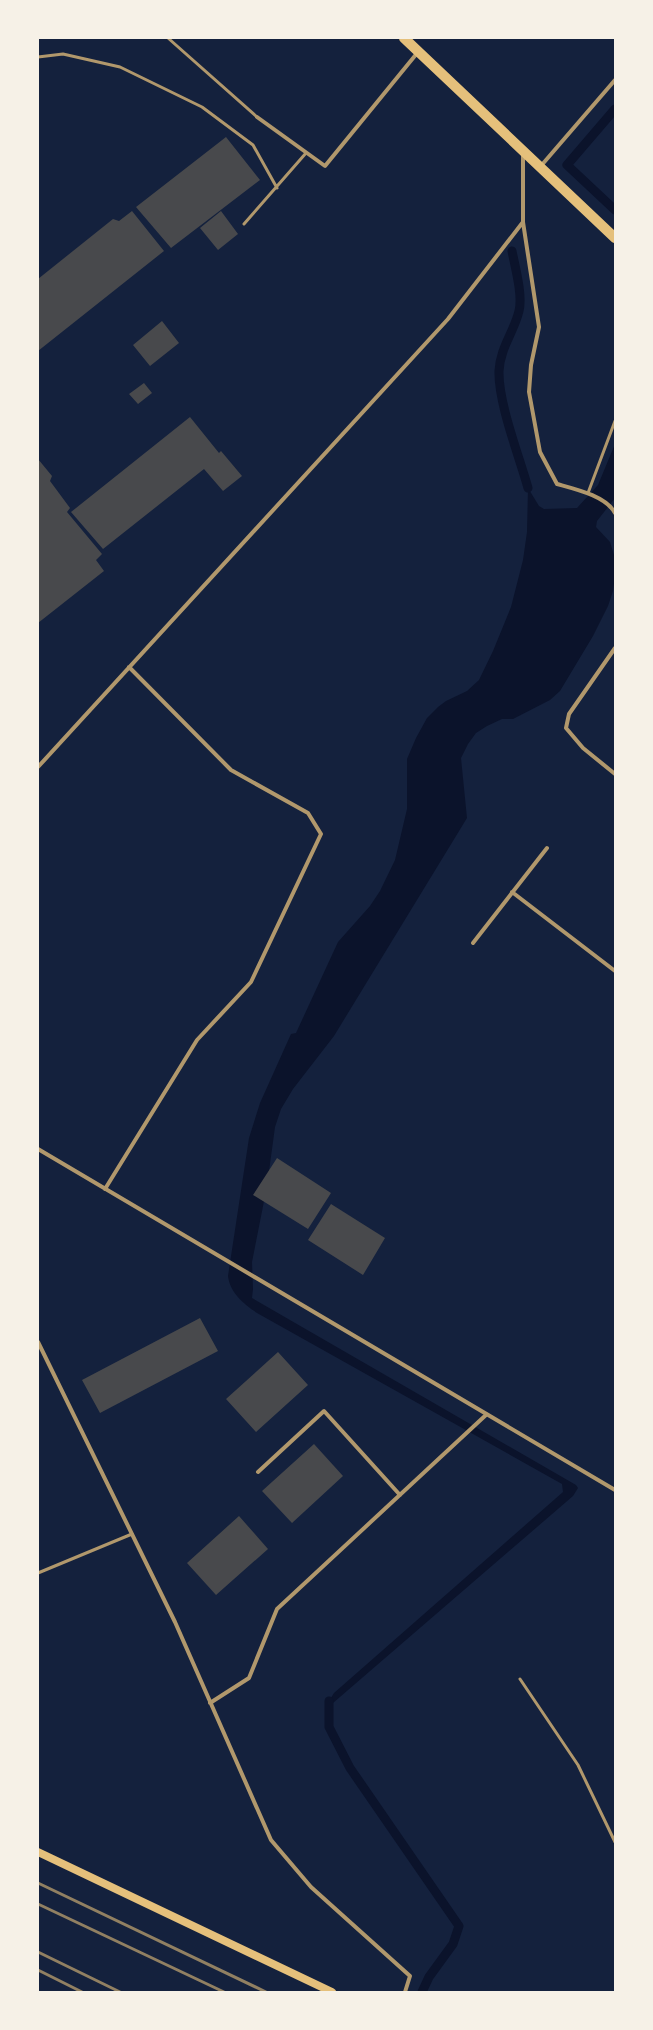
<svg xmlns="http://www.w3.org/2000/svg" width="653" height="2030" viewBox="0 0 653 2030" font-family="Signika,sans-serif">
<rect width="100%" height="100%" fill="#14213d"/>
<path fill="#0b132b" d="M615 444V498L597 521 596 527 610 542 614 555 615 576 613 591 608 606 593 636 560 691 550 700 513 719H502L487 726 476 733 468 744 461 758 467 818 334 1036 293 1089 281 1109 275 1127 267 1186 252 1262 253 1289 252 1298 576 1485 578 1488 573 1496 333 1703 329 1701 334 1693 563 1492 562 1484 257 1313C244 1304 230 1293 228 1276L249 1138 260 1103 291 1034 296 1033 338 942 370 906 380 891 395 860 407 809V759L416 738 427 718 438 707 446 701 467 691 479 680 493 651 511 607 523 560 527 532 528 488 539 506 544 509 577 508 598 485Z"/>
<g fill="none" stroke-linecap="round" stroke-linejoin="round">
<path stroke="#0b132b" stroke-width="9" d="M615 109 567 165 615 210
M512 251C515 267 523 295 519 311 514 332 500 348 499 371 498 402 519 456 528 488
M329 1701V1727L350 1768 459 1926 453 1944 429 1977 422 1992"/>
</g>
<path fill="#48494c" d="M226 137 260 180 171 248 136 207Z
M132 211 164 251 38 351V279L113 219 119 221Z
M221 211 238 234 218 250 200 228Z
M162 321 179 343 150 366 133 345Z
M144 383 152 393 138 404 129 394Z
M190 417 219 453 221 451 242 476 223 491 204 469 103 549 71 512Z
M38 459 52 476 50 481 70 508 67 512 102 554 96 560 104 571 38 623Z
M277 1158 331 1193 308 1229 253 1195Z
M331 1204 385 1238 363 1275 308 1240Z
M200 1318 218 1351 100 1413 82 1380Z
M278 1352 308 1385 256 1432 226 1399Z
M314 1444 343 1476 292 1523 262 1491Z
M239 1516 268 1549 216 1595 187 1563Z"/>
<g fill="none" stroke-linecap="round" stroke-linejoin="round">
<path stroke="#b1986c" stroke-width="3" d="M168 38 257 117
M38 57 63 54 120 67 202 107 253 145 277 188
M244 224 306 153
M588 493 615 421
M38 1573 132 1534
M520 1679 578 1765 615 1842"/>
<path stroke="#b1986c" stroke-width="4" d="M257 117 325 166 418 52
M523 153V222L539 327 531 365 529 392 540 452 557 484C575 489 606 496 615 513
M540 167 615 80
M615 648 569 714 566 728 583 748 615 774
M38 767 448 319 523 222
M512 892 615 971
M473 943 547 848
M38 1149 615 1490
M105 1189 197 1040 251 982 321 834 308 813 231 770 129 667
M38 1342 175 1622 271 1840 311 1887 410 1976 405 1992
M258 1472 324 1411 400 1495
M210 1703 249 1678 277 1609 487 1414"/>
<path stroke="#e5c07b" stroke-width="8" d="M38 1852 332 1992"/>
<path stroke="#e5c07b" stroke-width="10" d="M404 38 615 238"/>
<path stroke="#918062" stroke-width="3" d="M38 1883 266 1992
M38 1904 224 1992
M38 1952 120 1992
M38 1970 82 1992"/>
</g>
<rect width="653" height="2030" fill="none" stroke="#f6f1e7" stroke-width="78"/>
</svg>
